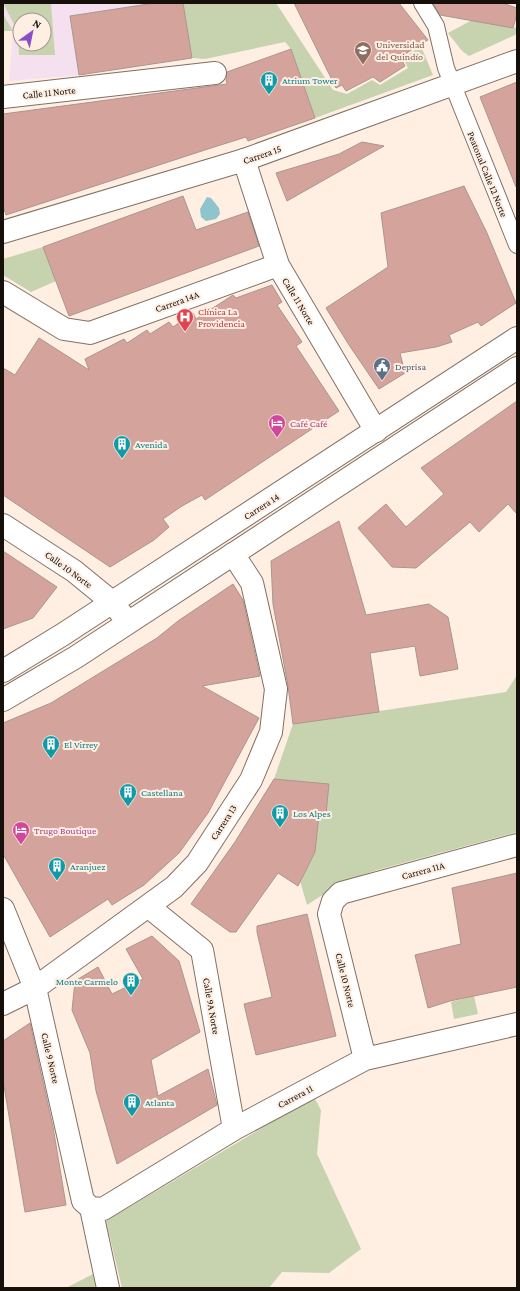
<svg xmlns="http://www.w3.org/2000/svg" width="520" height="1291" viewBox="0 0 520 1291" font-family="'Crimson Pro',serif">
<rect width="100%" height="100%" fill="#ffeee2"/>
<path fill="#f5e0ef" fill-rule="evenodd" d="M3 3H156L70 16 79 75 9 81 13 31 3 14ZM20 20H44V44H20Z"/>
<path fill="#c7d3af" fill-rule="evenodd" d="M3 3H53L51 4 55 55H19L18 32ZM20 20H44V44H20Z
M183 3H276L333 90 347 94 372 80 380 85 408 68 403 58 421 46 433 75 315 118 291 49 285 42 205 59 192 58Z
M3 14 13 31H3Z
M472 20 517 28V34L469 56 462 51 448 33Z
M43 247 56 281 31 292 3 275V259Z
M517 675V832L377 870 339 884 307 905 300 881 315 852 319 814H326L329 785 274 779 293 724 506 692Z
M474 996 478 1014 454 1019 451 1002Z
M314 1097 321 1110 317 1154 361 1249 329 1273 282 1272 269 1288H122L106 1221Z
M93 1274 96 1288H66Z"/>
<path fill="#8ec5cd" d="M207 197 211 198 219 208 220 214 216 219 206 221 201 217 200 209Z"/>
<path fill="#d4a49c" stroke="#ac948f" d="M155 3H183L192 58 79 75 70 16Z
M294 3H399L428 40 400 57 405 66 380 82 373 77 346 91 342 85 336 88Z
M433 3H502L517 8V14L513 28 440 15Z
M291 49 315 118 248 141 246 137 211 148 6 215 3 206V114L227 84 226 79 227 72Z
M517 82V187H516L480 97Z
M362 142 384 146 287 201 276 173 339 154Z
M464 186 487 233 516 303 481 326 478 322 449 335 452 342 436 347 400 353 405 373 379 389 349 345 326 308 388 267 381 213Z
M183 196 196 230 248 212 259 246 69 316 43 247Z
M272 285 282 302 277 305 302 342 296 346 339 411 205 500 202 495 182 506 163 519 169 527 154 540 110 567 3 495V368L15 375 39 338 89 370 85 359 124 339 127 343 147 330 150 334 169 322 173 327 193 313 196 319 233 295 236 298Z
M517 401V514L508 504 479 532 470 522 416 568 392 567 358 528 386 504 406 527 444 494 421 468Z
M339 521 366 615 429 604 448 617 458 669 420 676 415 646 370 653 379 712 293 724 288 686 273 604 271 561Z
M3 551 57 587 33 618 3 629Z
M233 584 243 600 260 676 202 686 259 718 208 813 179 853 144 885 112 905 108 899 50 937 3 854V723L51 703 157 638 178 621Z
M274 779 329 784 326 814H319L315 852 298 886 278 873 236 932H230L191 904 235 842Z
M517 873V987L450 1001 428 1008 415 955 461 944 452 888Z
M307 914 336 1036 256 1055 244 1004 272 997 257 932V926Z
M152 936 179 961 200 1032 151 1060 158 1096 208 1069 217 1105 117 1164 96 1091 90 1053 72 1010 75 981 98 967 112 994 143 979 126 949Z
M30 1023 53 1127 66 1205 25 1212 3 1080V1041Z"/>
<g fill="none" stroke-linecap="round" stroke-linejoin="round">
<g stroke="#827063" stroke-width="18">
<path id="pedestrian" d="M422 3 436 26 446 68 517 245"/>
</g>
<g stroke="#827063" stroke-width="24">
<path id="minor" d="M3 97 215 73
M244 160 278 265 376 431
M3 292 64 329 90 333 278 265
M149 907 202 950 234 1129
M3 909 35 988 83 1201 91 1208
M3 1004 35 988 174 887 197 863 251 780 271 732 276 689 252 583 233 554
M365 1059 329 914 333 901 341 893 517 845
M91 1208 103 1209 234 1129 365 1059 517 1024
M91 1208 108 1288"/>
</g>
<g stroke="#827063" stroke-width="24">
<path id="tertiary" d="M3 232 244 160 517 61
M3 525 74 571 112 602 128 622"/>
</g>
<g stroke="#827063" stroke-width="24">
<path id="secondary" d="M3 671 62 635 517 338
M3 700 76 657 517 368"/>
</g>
<use href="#pedestrian" stroke="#fff" stroke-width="16"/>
<use href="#minor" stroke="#fff" stroke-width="22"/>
<use href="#tertiary" stroke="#fff" stroke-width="22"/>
<use href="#secondary" stroke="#fff" stroke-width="22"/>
</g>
<defs>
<g id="university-pin" transform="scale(0.9)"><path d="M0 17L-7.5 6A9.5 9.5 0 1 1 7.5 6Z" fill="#8d6e63" stroke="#ffeee2"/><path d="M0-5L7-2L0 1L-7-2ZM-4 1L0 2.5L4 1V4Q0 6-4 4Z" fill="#fff"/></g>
<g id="building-pin" transform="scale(0.9)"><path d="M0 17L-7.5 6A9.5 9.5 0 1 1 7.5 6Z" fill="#0f9aa8" stroke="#ffeee2"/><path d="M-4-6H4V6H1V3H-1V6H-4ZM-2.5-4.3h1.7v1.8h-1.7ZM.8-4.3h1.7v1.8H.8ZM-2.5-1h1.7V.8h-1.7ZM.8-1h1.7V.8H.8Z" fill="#fff"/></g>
<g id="hospital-pin" transform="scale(0.9)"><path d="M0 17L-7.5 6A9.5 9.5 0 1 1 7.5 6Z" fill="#e0444e" stroke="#ffeee2"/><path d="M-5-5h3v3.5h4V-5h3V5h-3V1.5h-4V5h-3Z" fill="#fff"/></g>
<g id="civic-pin" transform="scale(0.9)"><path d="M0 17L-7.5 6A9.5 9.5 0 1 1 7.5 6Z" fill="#5c6f8a" stroke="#ffeee2"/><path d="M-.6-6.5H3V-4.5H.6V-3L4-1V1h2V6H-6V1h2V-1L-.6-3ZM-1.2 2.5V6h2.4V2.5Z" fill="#fff"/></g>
<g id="hotel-pin" transform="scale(0.9)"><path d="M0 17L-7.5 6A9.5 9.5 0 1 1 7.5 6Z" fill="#d1479c" stroke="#ffeee2"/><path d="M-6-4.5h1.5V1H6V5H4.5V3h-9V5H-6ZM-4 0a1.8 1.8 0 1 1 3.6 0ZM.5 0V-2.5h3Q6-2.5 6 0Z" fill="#fff"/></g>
</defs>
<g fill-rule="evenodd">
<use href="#university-pin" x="363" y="50"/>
<use href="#building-pin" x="269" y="80"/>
<use href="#hospital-pin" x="185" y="317"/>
<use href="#civic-pin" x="382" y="366"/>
<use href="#hotel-pin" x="277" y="423"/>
<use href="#building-pin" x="122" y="444"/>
<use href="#building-pin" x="51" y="744"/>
<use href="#building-pin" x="128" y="792"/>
<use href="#building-pin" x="280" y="813"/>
<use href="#hotel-pin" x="21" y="830"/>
<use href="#building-pin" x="57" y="866"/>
<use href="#building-pin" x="131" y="981"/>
<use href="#building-pin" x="132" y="1102"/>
</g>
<g text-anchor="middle" stroke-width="4" stroke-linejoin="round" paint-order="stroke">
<g font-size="10" fill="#785e54" stroke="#ffeee2" text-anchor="start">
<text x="376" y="48">Universidad<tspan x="376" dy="12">del Quindío</tspan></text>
</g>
<g font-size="10" fill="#0d838f" stroke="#ffeee2" text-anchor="start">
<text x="282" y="84">Atrium Tower</text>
<text x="135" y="448">Avenida</text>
<text x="64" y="748">El Virrey</text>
<text x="141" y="796">Castellana</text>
<text x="293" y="817">Los Alpes</text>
<text x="70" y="870">Aranjuez</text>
<text x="118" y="985" text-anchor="end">Monte Carmelo</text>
<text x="145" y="1106">Atlanta</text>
</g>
<g font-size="10" fill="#160f0a" stroke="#ffeee2">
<text transform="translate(49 92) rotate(-6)" y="4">Calle 11 Norte</text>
<text transform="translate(262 154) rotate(-19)" y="4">Carrera 15</text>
<text transform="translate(488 174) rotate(68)" y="4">Peatonal Calle 12 Norte</text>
<text transform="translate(177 301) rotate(-20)" y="4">Carrera 14A</text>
<text transform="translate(299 301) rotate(59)" y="4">Calle 11 Norte</text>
<text transform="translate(261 506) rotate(-33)" y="4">Carrera 14</text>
<text transform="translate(69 569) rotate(36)" y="4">Calle 10 Norte</text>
<text transform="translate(223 822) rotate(-57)" y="4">Carrera 13</text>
<text transform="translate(423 870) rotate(-15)" y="4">Carrera 11A</text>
<text transform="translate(346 980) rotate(76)" y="4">Calle 10 Norte</text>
<text transform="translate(212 1006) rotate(80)" y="4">Calle 9A Norte</text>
<text transform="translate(51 1058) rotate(77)" y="4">Calle 9 Norte</text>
<text transform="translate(295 1096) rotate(-28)" y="4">Carrera 11</text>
</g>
<g font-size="10" fill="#be3a42" stroke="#ffeee2" text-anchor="start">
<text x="198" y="315">Clínica La<tspan x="198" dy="12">Providencia</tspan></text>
</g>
<g font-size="10" fill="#4e5e75" stroke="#ffeee2" text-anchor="start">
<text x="395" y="370">Deprisa</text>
</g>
<g font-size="10" fill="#b23c85" stroke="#ffeee2" text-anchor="start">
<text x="290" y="427">Café Café</text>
<text x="34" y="834">Trugo Boutique</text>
</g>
</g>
<rect width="520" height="1291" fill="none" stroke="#160f0a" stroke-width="8"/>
<g transform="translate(32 32) rotate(33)"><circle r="19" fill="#ffeee2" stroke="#a2958c"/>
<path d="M0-3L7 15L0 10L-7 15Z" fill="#8850c8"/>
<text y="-6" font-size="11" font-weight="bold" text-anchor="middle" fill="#160f0a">N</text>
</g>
</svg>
